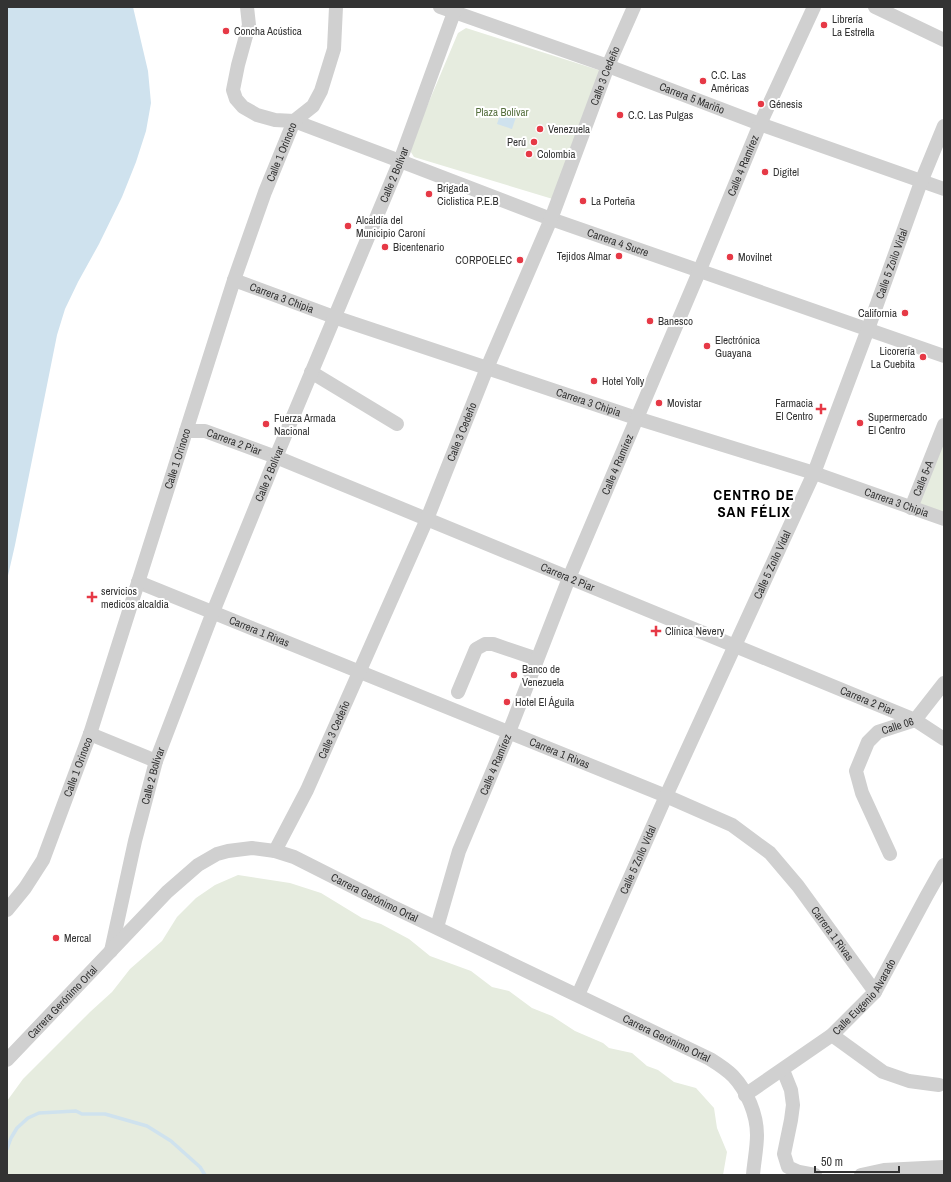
<svg xmlns="http://www.w3.org/2000/svg" width="951" height="1182" viewBox="0 0 951 1182" font-family="'Archivo Narrow',sans-serif">
<rect width="100%" height="100%" fill="#fff"/>
<path fill="#e6ecdf" d="M466 28 611 74 556 200 414 157 409 149 458 33Z
M944 436V515L916 506Z
M238 875 290 883 321 893 362 918 381 924 409 939 430 956 471 971 492 987 509 991 532 1008 552 1016 575 1031 603 1043 609 1048 632 1053 647 1066 658 1070 674 1082 696 1088 714 1108 717 1128 727 1152 723 1175H7V1101L23 1079 90 1012 112 992 130 969 162 941 177 917 196 898 215 885Z"/>
<path fill="#cfe2ee" d="M7 7H133L148 71 151 103 146 131 136 162 122 197 99 244 78 282 65 309 57 335 15 545 7 580Z
M502 109 517 114 512 129 497 124Z"/>
<g fill="none" stroke-linecap="round" stroke-linejoin="round">
<path stroke="#cfe2ee" stroke-width="3.5" d="M7 1149 11 1138 17 1128 28 1118 39 1113 76 1111 82 1114H105L147 1126 171 1141 200 1167 205 1175"/>
<g stroke="#d0d0d0" stroke-width="14">
<path id="s1" d="M247 7 249 25 238 65 233 90 236 99 243 107 257 115 275 120 294 121 400 161 551 219 944 356"/>
<path id="s2" d="M440 7 608 66 760 124 944 189"/>
<path d="M875 7 944 40"/>
<path id="s3" d="M234 280 334 317 487 368 636 418 814 473 944 519"/>
<path d="M311 372 397 424"/>
<path id="s4" d="M186 431H205L276 457 915 720 944 739"/>
<path id="s5" d="M911 508 944 425"/>
<path id="s6" d="M138 582 666 796 732 825 770 853 798 886 875 992"/>
<path d="M458 692 476 649 485 644H493L537 659"/>
<path d="M90 734 156 761"/>
<path id="s7" d="M275 851 307 790 427 519 487 368 551 219 608 66 634 7"/>
<path id="s8" d="M890 854 862 793 856 771 868 742 878 732 915 720 944 683"/>
<path id="s9" d="M7 910 25 888 43 860 90 734 234 280 265 192 294 121 313 106 321 91 334 49 336 7"/>
<path id="s10" d="M437 927 459 851 509 732 569 578 699 272 760 124 814 7"/>
<path id="s11" d="M111 951 135 841 156 761 213 612 276 457 400 161 456 7"/>
<path id="s12" d="M578 995 666 796 814 473 868 329 921 182 944 126"/>
<path d="M832 1035 883 1072 909 1081 939 1085"/>
<path id="s13" d="M7 1060 167 892 198 865 217 854 228 851 252 848 275 851 294 857 393 907 710 1059C718 1064 726 1069 733 1076 747 1091 757 1114 757 1135 757 1148 754 1162 753 1175"/>
<path d="M783 1070 791 1090 793 1105 791 1120 784 1154 788 1167 799 1172 815 1175"/>
<path id="s14" d="M745 1095 832 1035 875 992 926 897 944 865"/>
<path d="M861 1175 884 1170 944 1167"/>
</g>
</g>
<g fill="#e63946" stroke="#fff" stroke-width="1.5">
<circle cx="824" cy="25" r="4"/>
<circle cx="226" cy="31" r="4"/>
<circle cx="703" cy="81" r="4"/>
<circle cx="761" cy="104" r="4"/>
<circle cx="620" cy="115" r="4"/>
<circle cx="540" cy="129" r="4"/>
<circle cx="534" cy="142" r="4"/>
<circle cx="529" cy="154" r="4"/>
<circle cx="765" cy="172" r="4"/>
<circle cx="429" cy="194" r="4"/>
<circle cx="583" cy="201" r="4"/>
<circle cx="348" cy="226" r="4"/>
<circle cx="385" cy="247" r="4"/>
<circle cx="619" cy="256" r="4"/>
<circle cx="730" cy="257" r="4"/>
<circle cx="520" cy="260" r="4"/>
<circle cx="905" cy="313" r="4"/>
<circle cx="650" cy="321" r="4"/>
<circle cx="707" cy="346" r="4"/>
<circle cx="923" cy="357" r="4"/>
<circle cx="594" cy="381" r="4"/>
<circle cx="659" cy="403" r="4"/>
<path d="M819 403h4v4h4v4h-4v4h-4v-4h-4v-4h4z"/>
<circle cx="860" cy="423" r="4"/>
<circle cx="266" cy="424" r="4"/>
<path d="M90 591h4v4h4v4h-4v4h-4v-4h-4v-4h4z"/>
<path d="M654 625h4v4h4v4h-4v4h-4v-4h-4v-4h4z"/>
<circle cx="514" cy="675" r="4"/>
<circle cx="507" cy="702" r="4"/>
<circle cx="56" cy="938" r="4"/>
</g>
<g text-anchor="middle" stroke-width="4" stroke-linejoin="round" paint-order="stroke">
<g font-size="11" fill="#333" stroke="#fff" text-anchor="start">
<text x="832" y="23">Librería<tspan x="832" dy="13">La Estrella</tspan></text>
<text x="234" y="35">Concha Acústica</text>
<text x="711" y="79">C.C. Las<tspan x="711" dy="13">Américas</tspan></text>
<text x="769" y="108">Génesis</text>
<text x="628" y="119">C.C. Las Pulgas</text>
<text x="548" y="133">Venezuela</text>
<text x="526" y="146" text-anchor="end">Perú</text>
<text x="537" y="158">Colombia</text>
<text x="773" y="176">Digitel</text>
<text x="437" y="192">Brigada<tspan x="437" dy="13">Ciclistica P.E.B</tspan></text>
<text x="591" y="205">La Porteña</text>
<text x="356" y="224">Alcaldía del<tspan x="356" dy="13">Municipio Caroní</tspan></text>
<text x="393" y="251">Bicentenario</text>
<text x="611" y="260" text-anchor="end">Tejidos Almar</text>
<text x="738" y="261">Movilnet</text>
<text x="512" y="264" text-anchor="end">CORPOELEC</text>
<text x="897" y="317" text-anchor="end">California</text>
<text x="658" y="325">Banesco</text>
<text x="715" y="344">Electrónica<tspan x="715" dy="13">Guayana</tspan></text>
<text x="915" y="355" text-anchor="end">Licorería<tspan x="915" dy="13">La Cuebita</tspan></text>
<text x="602" y="385">Hotel Yolly</text>
<text x="667" y="407">Movistar</text>
<text x="813" y="407" text-anchor="end">Farmacia<tspan x="813" dy="13">El Centro</tspan></text>
<text x="868" y="421">Supermercado<tspan x="868" dy="13">El Centro</tspan></text>
<text x="274" y="422">Fuerza Armada<tspan x="274" dy="13">Nacional</tspan></text>
<text x="101" y="595">servicios<tspan x="101" dy="13">medicos alcaldia</tspan></text>
<text x="665" y="635">Clínica Nevery</text>
<text x="522" y="673">Banco de<tspan x="522" dy="13">Venezuela</tspan></text>
<text x="515" y="706">Hotel El Águila</text>
<text x="64" y="942">Mercal</text>
</g>
<g font-size="11" fill="#333" stroke="#fff">
<text dy="4" stroke="none"><textPath href="#s7" startOffset="843">Calle 3 Cedeño</textPath></text>
<text dy="4" stroke="none"><textPath href="#s2" startOffset="268">Carrera 5 Mariño</textPath></text>
<text dy="4" stroke="none"><textPath href="#s9" startOffset="809">Calle 1 Orinoco</textPath></text>
<text dy="4" stroke="none"><textPath href="#s10" startOffset="821">Calle 4 Ramírez</textPath></text>
<text dy="4" stroke="none"><textPath href="#s11" startOffset="828">Calle 2 Bolívar</textPath></text>
<text dy="4" stroke="none"><textPath href="#s1" startOffset="505">Carrera 4 Sucre</textPath></text>
<text dy="4" stroke="none"><textPath href="#s12" startOffset="796">Calle 5 Zoilo Vidal</textPath></text>
<text dy="4" stroke="none"><textPath href="#s3" startOffset="51">Carrera 3 Chipia</textPath></text>
<text dy="4" stroke="none"><textPath href="#s3" startOffset="375">Carrera 3 Chipia</textPath></text>
<text dy="4" stroke="none"><textPath href="#s7" startOffset="459">Calle 3 Cedeño</textPath></text>
<text dy="4" stroke="none"><textPath href="#s4" startOffset="50">Carrera 2 Piar</textPath></text>
<text dy="4" stroke="none"><textPath href="#s9" startOffset="485">Calle 1 Orinoco</textPath></text>
<text dy="4" stroke="none"><textPath href="#s10" startOffset="497">Calle 4 Ramírez</textPath></text>
<text dy="4" stroke="none"><textPath href="#s11" startOffset="504">Calle 2 Bolívar</textPath></text>
<text dy="4" stroke="none"><textPath href="#s5" startOffset="32">Calle 5-A</textPath></text>
<text dy="4" stroke="none"><textPath href="#s3" startOffset="699">Carrera 3 Chipia</textPath></text>
<text dy="4" stroke="none"><textPath href="#s12" startOffset="472">Calle 5 Zoilo Vidal</textPath></text>
<text dy="4" stroke="none"><textPath href="#s4" startOffset="410">Carrera 2 Piar</textPath></text>
<text dy="4" stroke="none"><textPath href="#s6" startOffset="131">Carrera 1 Rivas</textPath></text>
<text dy="4" stroke="none"><textPath href="#s4" startOffset="734">Carrera 2 Piar</textPath></text>
<text dy="4" stroke="none"><textPath href="#s8" startOffset="156">Calle 06</textPath></text>
<text dy="4" stroke="none"><textPath href="#s7" startOffset="135">Calle 3 Cedeño</textPath></text>
<text dy="4" stroke="none"><textPath href="#s6" startOffset="455">Carrera 1 Rivas</textPath></text>
<text dy="4" stroke="none"><textPath href="#s10" startOffset="173">Calle 4 Ramírez</textPath></text>
<text dy="4" stroke="none"><textPath href="#s9" startOffset="161">Calle 1 Orinoco</textPath></text>
<text dy="4" stroke="none"><textPath href="#s11" startOffset="180">Calle 2 Bolívar</textPath></text>
<text dy="4" stroke="none"><textPath href="#s12" startOffset="148">Calle 5 Zoilo Vidal</textPath></text>
<text dy="4" stroke="none"><textPath href="#s13" startOffset="464">Carrera Gerónimo Ortal</textPath></text>
<text dy="4" stroke="none"><textPath href="#s6" startOffset="791">Carrera 1 Rivas</textPath></text>
<text dy="4" stroke="none"><textPath href="#s14" startOffset="156">Calle Eugenio Alvarado</textPath></text>
<text dy="4" stroke="none"><textPath href="#s13" startOffset="80">Carrera Gerónimo Ortal</textPath></text>
<text dy="4" stroke="none"><textPath href="#s13" startOffset="788">Carrera Gerónimo Ortal</textPath></text>
</g>
<g font-size="11" fill="#56703f" stroke="#fff">
<text x="502" y="116">Plaza Bolívar</text>
</g>
<g font-size="15" font-weight="bold" letter-spacing="1" fill="#000" stroke="#fff">
<text x="754" y="500">CENTRO DE<tspan x="754" dy="17">SAN FÉLIX</tspan></text>
</g>
</g>
<rect width="951" height="1182" fill="none" stroke="#333333" stroke-width="16"/>
<path d="M815 1166v6h84v-6" fill="none" stroke="#333333" stroke-width="2"/>
<text x="821" y="1166" font-size="12" fill="#333333" stroke="#ffffff" stroke-width="3" paint-order="stroke">50 m</text>
</svg>
